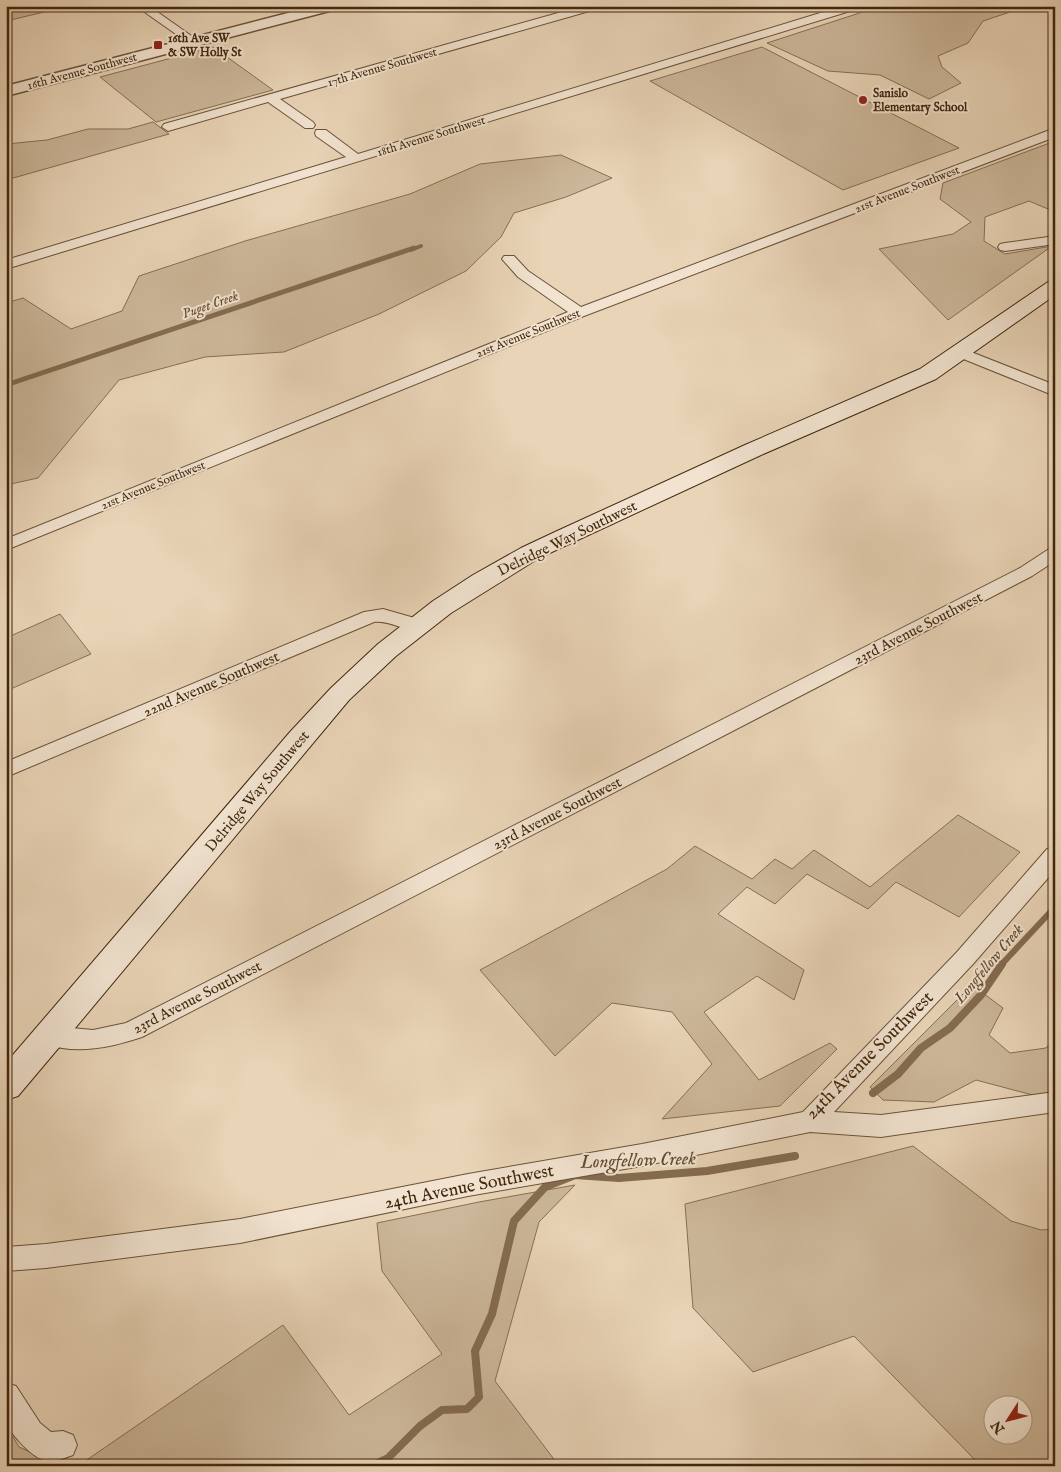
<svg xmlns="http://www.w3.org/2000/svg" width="1061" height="1472" viewBox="0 0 1061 1472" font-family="'IM FELL English',serif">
<rect width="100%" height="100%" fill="#e9d4b7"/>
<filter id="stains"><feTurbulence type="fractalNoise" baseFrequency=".004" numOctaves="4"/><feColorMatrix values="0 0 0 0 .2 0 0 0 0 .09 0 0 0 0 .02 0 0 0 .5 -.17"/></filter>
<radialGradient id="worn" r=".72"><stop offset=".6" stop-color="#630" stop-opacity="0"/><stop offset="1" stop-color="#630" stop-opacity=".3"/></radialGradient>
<path fill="#ccb79a" stroke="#866f54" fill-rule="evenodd" d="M6 6H70L6 21Z
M881 6H955L961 9 972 6H1028L983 21 968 43 938 56 942 67 961 83 929 99 880 75 828 71 767 43Z
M213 47 273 90 156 122 100 77Z
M762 47 959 148 843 190 650 81Z
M153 122 169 134 6 180 7 144 47 140 88 129H128Z
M1055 141V212L1029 201 985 217 984 241 1005 254 1052 246 948 320 879 249 953 234 971 222 940 199 943 183Z
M561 155 612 178 566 197 514 213 501 237 466 271 379 314 284 352 205 357 119 380 38 478 6 485V303L23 298 71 329 122 311 139 276 245 241 410 194 480 164Z
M60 614 91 654 6 691V638Z
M958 815 1020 852 959 917 896 882 868 909 807 874 775 904 747 887 718 914 804 970 794 1000 757 976 704 1012 759 1080 830 1043 837 1049 780 1106 662 1119 712 1064 672 1012 612 1003 555 1056 480 970 667 869 695 846 752 879 775 859 792 869 814 850 870 887Z
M972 985 1003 1008 989 1035 1010 1053 1046 1048 1055 1038V1093L1040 1097 976 1080 934 1102 883 1100 870 1087Z
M913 1146 1011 1221 1041 1230 1055 1229V1466H981L854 1336 753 1372 693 1308 685 1204ZM994 1404H1024V1434H994Z
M575 1185 539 1222 495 1381 559 1466H78L283 1325 349 1415 442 1354 382 1271 377 1223 479 1202Z
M6 1425 19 1447 61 1466H6Z"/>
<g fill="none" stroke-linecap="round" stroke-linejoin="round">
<path stroke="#846b50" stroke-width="4" d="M411 250 421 246"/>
<path stroke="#846b50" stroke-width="5" d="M6 385 414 248"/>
<path stroke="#846b50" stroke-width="6" d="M1001 965 1055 907"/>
<path stroke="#846b50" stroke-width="8" d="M873 1093 898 1074 921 1048 950 1028 981 995 1002 964
M371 1466 388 1458 420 1426 442 1410 467 1409 479 1397 475 1351 492 1314 514 1221 545 1187 575 1175 619 1178 707 1171 795 1156"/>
<g stroke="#6b5238" stroke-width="2">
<path id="minor" d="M136 6H149L200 42 194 45 190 44Z
M583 6H601L600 8 280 99 313 122 315 125 313 128H305L268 102 168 131 162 127 164 124Z
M843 6H861L860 8 6 269V260L346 157 316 136 315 133 316 130H326L358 154Z
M1041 6H1055V13Z
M1055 128V137L584 316 6 550V539L568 312 518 277 502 259 504 256H514L528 271 581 307Z
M1055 236V244L1005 251 1000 250 998 247 1000 244 1005 243Z
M961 348 1055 385V396L956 356 953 353 956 350Z
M1055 548V561L1032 576 142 1037C109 1048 76 1055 42 1043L38 1036 42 1029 50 1026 93 1030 126 1023 1020 568 1049 549Z
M383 609 425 621 427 625 425 629C408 634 391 620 374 622L6 777V762L364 612Z
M1055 847V870L973 964 834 1112 881 1115 1055 1092V1112L881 1137 810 1132 642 1166 468 1196 240 1243 46 1268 6 1271V1247L46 1244 240 1219 468 1174 642 1144 803 1112 957 952 1047 849Z
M6 1383 16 1386 40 1423 51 1432 63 1431 73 1435 77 1445 73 1455C65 1458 55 1462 47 1461 33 1459 10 1434 6 1421 4 1412 6 1393 6 1383Z"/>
</g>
<g stroke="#6b5238" stroke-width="3">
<path id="tertiary" d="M315 6H339L337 9 6 96V86Z"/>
</g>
<g stroke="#41270d" stroke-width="2">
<path id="secondary" d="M1055 280V295L936 379 761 455 539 558 451 613 396 656 349 700 61 1045 18 1096 6 1100V1063L290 732 331 688 378 644 433 601 473 575 521 548 555 532 745 445 920 369 1048 282Z"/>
</g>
<use href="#minor" fill="#f1e3d0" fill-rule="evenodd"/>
<use href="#tertiary" fill="#f1e3d0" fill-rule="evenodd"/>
<use href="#secondary" fill="#f1e3d0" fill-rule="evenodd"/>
</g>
<g fill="#8f2418" stroke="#f1e3d0" stroke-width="2">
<rect x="153" y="40" width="10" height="10" rx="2.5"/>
<circle cx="863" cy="100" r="5"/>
</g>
<g text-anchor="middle" stroke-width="4" stroke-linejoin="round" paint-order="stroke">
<g font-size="12" font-weight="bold" fill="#41270d" stroke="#f1e3d0" text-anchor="start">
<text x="168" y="42">16th Ave SW<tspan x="168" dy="14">&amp; SW Holly St</tspan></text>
<text x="873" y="97">Sanislo<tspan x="873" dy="14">Elementary School</tspan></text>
</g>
<g font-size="12" fill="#41270d" stroke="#f1e3d0">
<text transform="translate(382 67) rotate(-16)" y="4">17th Avenue Southwest</text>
<text transform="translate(82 71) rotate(-15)" y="4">16th Avenue Southwest</text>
<text transform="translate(431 136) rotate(-17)" y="4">18th Avenue Southwest</text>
<text transform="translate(907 189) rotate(-21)" y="4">21st Avenue Southwest</text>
<text transform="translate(528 333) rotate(-22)" y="4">21st Avenue Southwest</text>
<text transform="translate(153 485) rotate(-22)" y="4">21st Avenue Southwest</text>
</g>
<g font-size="14" font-style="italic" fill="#62492f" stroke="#f1e3d0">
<text transform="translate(210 304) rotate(-19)" y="5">Puget Creek</text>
</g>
<g font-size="15" fill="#41270d" stroke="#f1e3d0">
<text transform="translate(567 538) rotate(-26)" y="5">Delridge Way Southwest</text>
<text transform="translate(918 628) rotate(-27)" y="5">23rd Avenue Southwest</text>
<text transform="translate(211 684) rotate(-23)" y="5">22nd Avenue Southwest</text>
<text transform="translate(257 791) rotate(-50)" y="5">Delridge Way Southwest</text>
<text transform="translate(557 813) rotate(-27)" y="5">23rd Avenue Southwest</text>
<text transform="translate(197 997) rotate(-27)" y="5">23rd Avenue Southwest</text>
</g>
<g font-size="16" font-style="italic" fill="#62492f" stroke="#f1e3d0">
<text transform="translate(988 963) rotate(-50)" y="6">Longfellow Creek</text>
</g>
<g font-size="18" fill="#41270d" stroke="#f1e3d0">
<text transform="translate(869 1055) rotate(-45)" y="6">24th Avenue Southwest</text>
<text transform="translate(469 1186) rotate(-11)" y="6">24th Avenue Southwest</text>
</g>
<g font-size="19" font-style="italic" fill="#62492f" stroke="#f1e3d0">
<text transform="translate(638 1159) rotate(-2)" y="7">Longfellow Creek</text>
</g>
</g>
<rect width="1061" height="1472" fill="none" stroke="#e9d4b7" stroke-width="25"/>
<rect x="8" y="8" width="1046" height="1457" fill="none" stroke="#41270d" stroke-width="2.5"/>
<rect x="12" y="12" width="1036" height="1447" fill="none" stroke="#41270d"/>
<g transform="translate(1008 1420) rotate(234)"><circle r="24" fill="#f1e3d0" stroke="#ab9882"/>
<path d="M0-4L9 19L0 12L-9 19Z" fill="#8f2418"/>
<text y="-8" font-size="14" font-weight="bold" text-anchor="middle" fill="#41270d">N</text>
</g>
<rect width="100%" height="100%" filter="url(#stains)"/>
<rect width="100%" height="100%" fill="url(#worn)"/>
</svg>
